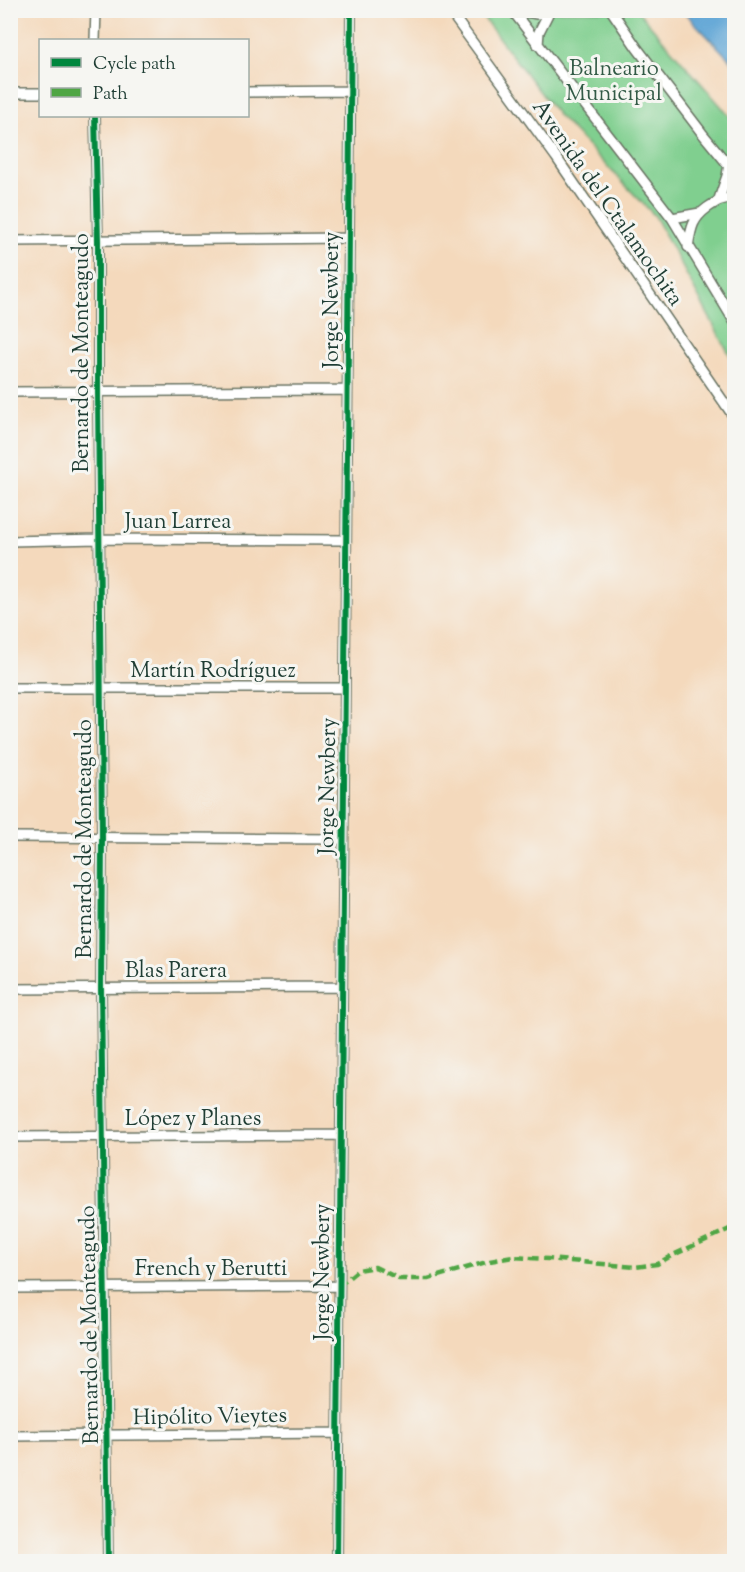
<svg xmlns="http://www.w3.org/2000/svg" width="745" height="1572" viewBox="0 0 745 1572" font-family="'Sorts Mill Goudy',serif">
<rect width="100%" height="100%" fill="#f6f6f2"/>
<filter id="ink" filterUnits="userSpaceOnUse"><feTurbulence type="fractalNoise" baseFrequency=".0167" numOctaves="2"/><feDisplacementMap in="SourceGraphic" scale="12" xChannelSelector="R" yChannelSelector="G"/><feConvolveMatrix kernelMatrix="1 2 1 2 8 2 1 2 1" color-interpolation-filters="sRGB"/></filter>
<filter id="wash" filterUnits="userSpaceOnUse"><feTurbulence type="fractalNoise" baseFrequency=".008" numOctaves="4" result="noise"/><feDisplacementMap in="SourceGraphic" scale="24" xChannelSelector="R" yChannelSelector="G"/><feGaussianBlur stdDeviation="1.35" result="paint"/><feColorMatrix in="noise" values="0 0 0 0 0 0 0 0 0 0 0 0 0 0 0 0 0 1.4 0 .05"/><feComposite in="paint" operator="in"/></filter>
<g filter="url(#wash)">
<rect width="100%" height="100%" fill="#f4d9bc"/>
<path fill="#80cf8f" stroke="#508662" stroke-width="1.5" d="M478 11H638L734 121V363L655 216 557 114Z"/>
<path fill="#60a6d6" stroke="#407285" stroke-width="1.5" d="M683 11H734V64Z"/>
</g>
<g filter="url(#ink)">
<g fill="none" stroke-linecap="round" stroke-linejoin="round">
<g stroke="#6a7464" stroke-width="12">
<path id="street" d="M449 10 556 157 734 417
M512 10 672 218 734 321
M516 10 537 14 549 12 539 32 538 45
M611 10 637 48 702 133 734 172
M95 40 96 10
M248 92 349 91
M10 93H40
M95 116 98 241V392L102 838 101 989 108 1562
M719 199 727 176 729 164
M672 218 700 213
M10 241 348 238
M688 247C691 229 692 219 707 208 717 201 723 198 734 198
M10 392 347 390
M10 541 99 539 346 540
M10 688H344
M10 837 343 839
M10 989 342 987
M10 1137 341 1135
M10 1288 339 1286
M10 1436 338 1433
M337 1562 351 10"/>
</g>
<use href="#street" stroke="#fff" stroke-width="9"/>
<path stroke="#4fa644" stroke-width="4.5" stroke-dasharray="9 4.5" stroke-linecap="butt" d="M339 1286 358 1270 375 1267 399 1279H428L490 1261 513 1257 548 1259 635 1267 657 1264 671 1256 734 1227"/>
<g stroke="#f6f6f2" stroke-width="10">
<path id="cycleway" d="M95 116 98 241V392L102 838 101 989 108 1562
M337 1562 351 10"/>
</g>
<use href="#cycleway" stroke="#00873e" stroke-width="6"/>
</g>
</g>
<g text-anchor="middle" stroke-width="6" stroke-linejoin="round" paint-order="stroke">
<g font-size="22" fill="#325a46" stroke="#f6f6f2">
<text x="614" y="75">Balneario<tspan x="614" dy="25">Municipal</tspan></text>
</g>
<g font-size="22" fill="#1f3d34" stroke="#f6f6f2">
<text transform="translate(609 202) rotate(55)" y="8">Avenida del Ctalamochita</text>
<text transform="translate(330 300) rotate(-90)" y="8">Jorge Newbery</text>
<text transform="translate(80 353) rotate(-90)" y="8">Bernardo de Monteagudo</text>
<text x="178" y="528">Juan Larrea</text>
<text x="213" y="677">Martín Rodríguez</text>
<text transform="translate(326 786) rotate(-89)" y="8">Jorge Newbery</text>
<text transform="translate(83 839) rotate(-90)" y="8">Bernardo de Monteagudo</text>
<text x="176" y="977">Blas Parera</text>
<text x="193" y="1125">López y Planes</text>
<text x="211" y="1275">French y Berutti</text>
<text transform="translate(321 1272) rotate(-90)" y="8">Jorge Newbery</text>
<text transform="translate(88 1325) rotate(-91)" y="8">Bernardo de Monteagudo</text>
<text transform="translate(210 1415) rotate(-1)" y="8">Hipólito Vieytes</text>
</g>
</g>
<rect width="745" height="1572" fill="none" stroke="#f6f6f2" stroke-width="36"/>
<rect x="39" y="39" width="210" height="78" fill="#f6f6f2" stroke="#a0aca6" stroke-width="1.5"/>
<rect x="51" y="58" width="30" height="9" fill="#00873e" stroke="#a0aca6" stroke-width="1.5"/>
<text x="93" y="69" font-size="18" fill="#1f3d34">Cycle path</text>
<rect x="51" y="88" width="30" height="9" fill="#4fa644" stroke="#a0aca6" stroke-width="1.5"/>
<text x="93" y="99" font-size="18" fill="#1f3d34">Path</text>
</svg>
